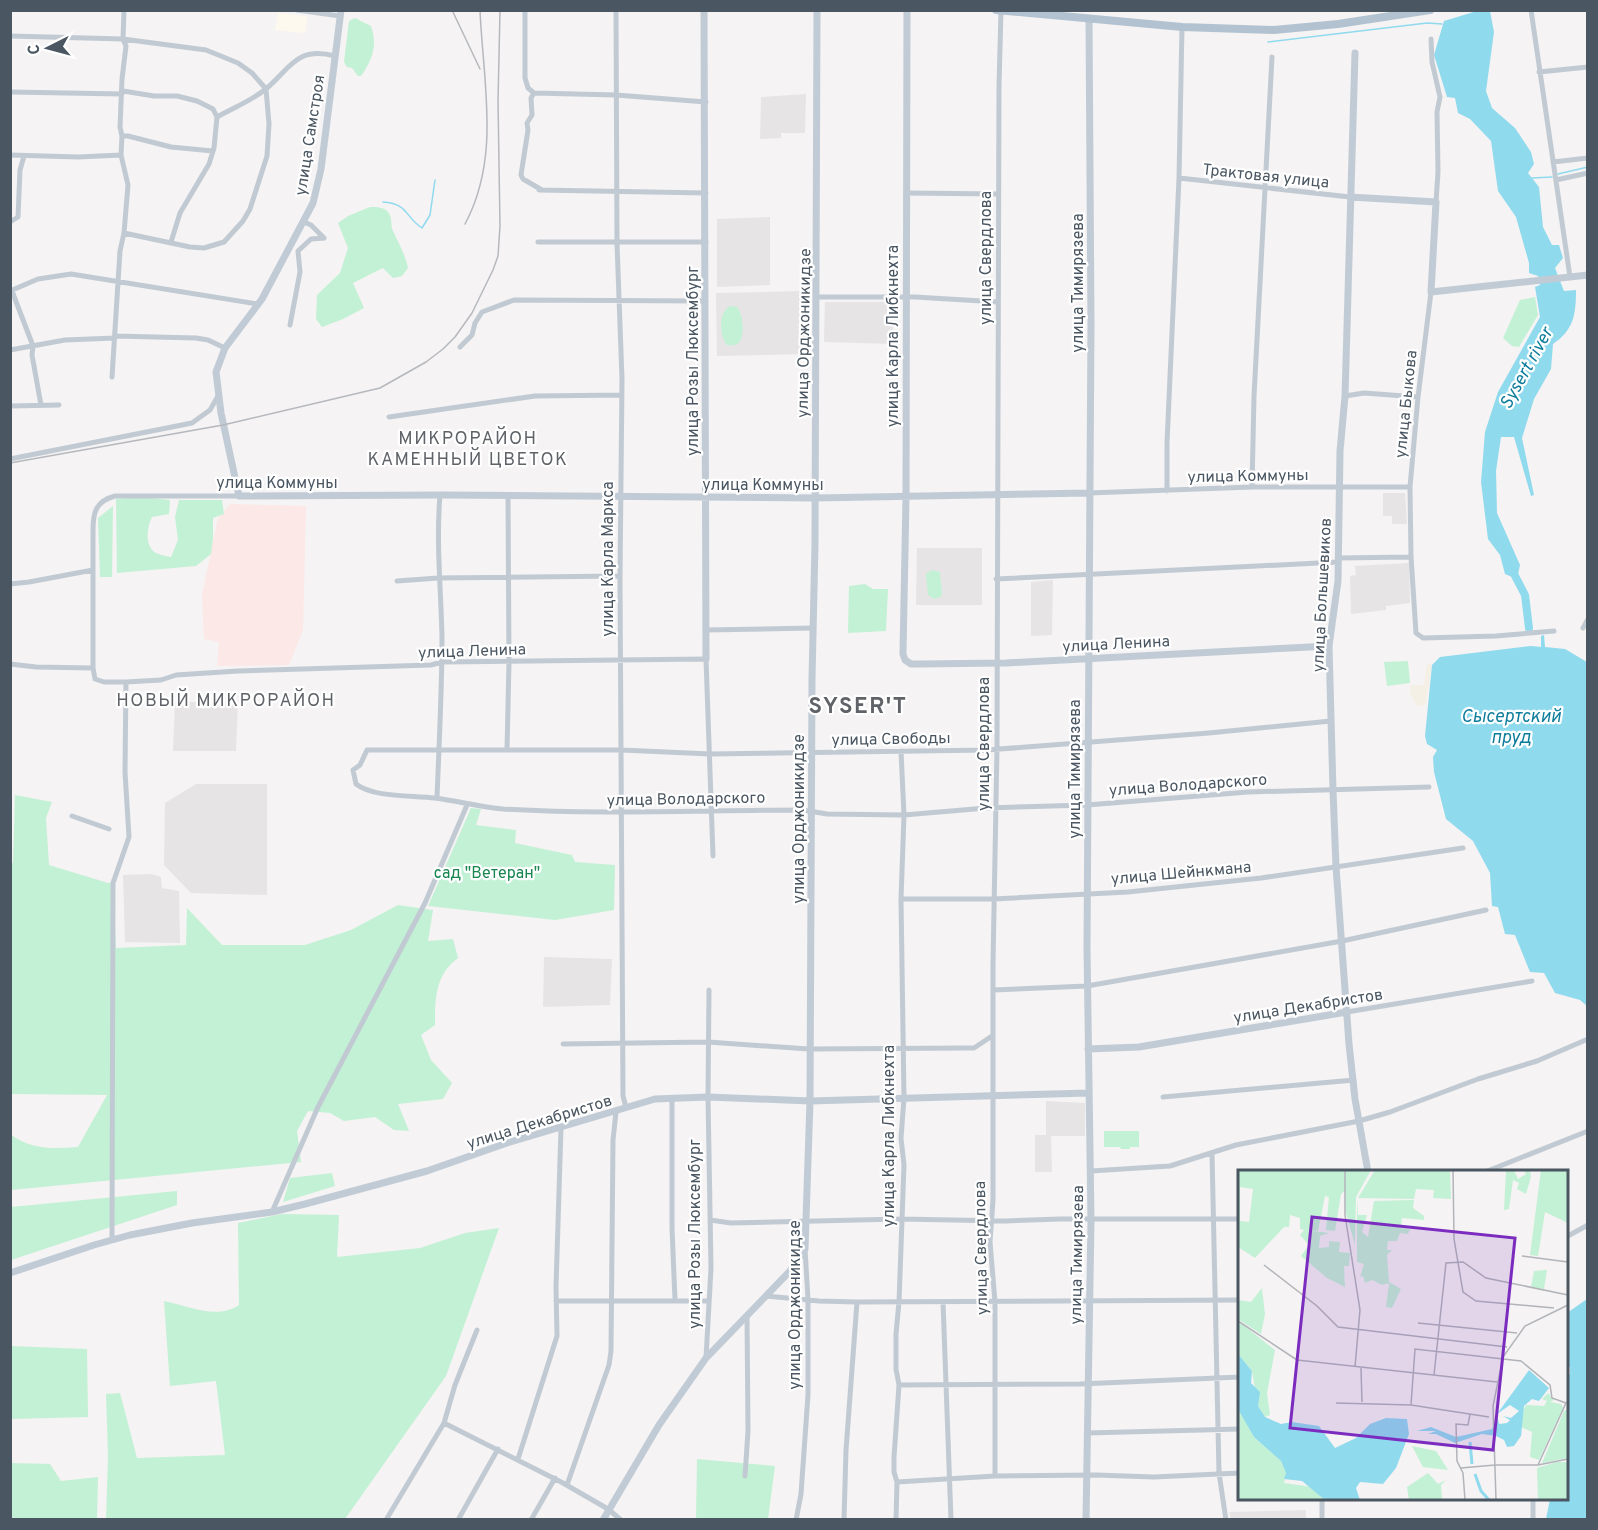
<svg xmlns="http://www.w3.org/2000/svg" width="1598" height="1530" viewBox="0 0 1598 1530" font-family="Overpass,sans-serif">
<rect width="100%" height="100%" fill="#f5f3f3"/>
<path fill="#fdf9ef" d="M278 13 307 16 305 33 275 30Z"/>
<path fill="#e6e4e5" d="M806 94 805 133H781V138L760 139 761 97Z
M770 217V285L717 287V219Z
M803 291 806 354 717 356 716 293Z
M825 302H893V344L824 342Z
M1383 493H1405L1407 524H1392V516H1383Z
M917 548H982V605H916Z
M1409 563 1410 603 1386 606V610L1351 614 1350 576 1356 575 1355 566Z
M1053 580 1052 635 1031 636V582Z
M175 702H238L236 751H173Z
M196 784H267V895L191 893 164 865 165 803Z
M151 874 161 877 162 888 179 891 180 943 125 942 123 875Z
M544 957 612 959 610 1005 543 1007Z
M1046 1101 1085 1103V1136H1051L1052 1172H1035V1135H1046Z
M1306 1510V1520L1231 1519 1229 1512Z"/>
<path fill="#fce8e6" d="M230 504 306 506 303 630 289 665 217 666 219 642 204 639 202 595 218 518Z"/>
<path fill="#c3f1d5" d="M355 18 371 26C378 46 372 60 361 76H358L352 68 347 67 344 62 349 21Z
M370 207C377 207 384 207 388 212 393 218 390 225 393 231 399 244 405 254 408 268L402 276 393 278 383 268 353 283 364 308 343 319 322 327 316 319 317 295 340 273 348 248 338 223 348 216Z
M1535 297 1538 315 1519 347 1512 346 1503 338 1520 300Z
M730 306 737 307C743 313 746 339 737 344 734 346 730 345 727 345 719 336 718 312 730 306Z
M141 497 170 500 169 514 152 517C147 527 144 546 156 553 160 555 167 556 171 557L178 540 175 517 179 500H222L224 514 213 518V538L211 554 196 566 117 573 116 499Z
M113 506 112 577H100L98 518Z
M932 570 940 572 942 594 941 597 934 599 928 595 926 574Z
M865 584 873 589H888L886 631 848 633 849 586Z
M1408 661 1410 683 1387 686 1384 662Z
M15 795 52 802 46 818 49 865 108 883 113 882 116 948 186 945 187 908 222 945H305L351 930 398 905 433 910 428 941 453 939 458 958C435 975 435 999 435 1025L421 1035 431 1060 452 1083 443 1099 398 1104 409 1131 394 1130 375 1117 344 1121 330 1113 308 1111 297 1131 301 1162 11 1190 10 1134C31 1150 54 1149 78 1147L107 1095 11 1094 10 864 13 863Z
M471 808 481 809 476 825 516 830 515 843 572 855 575 862 615 865 614 910 555 920 428 906Z
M1104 1131H1139V1147H1130V1149H1121L1120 1147H1104Z
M332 1173 335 1186 283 1202 290 1178Z
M177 1191V1205L11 1260V1207Z
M282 1214 339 1215 337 1257 420 1248 465 1233 499 1228 446 1376 345 1519H106L108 1457 106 1394 120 1393 137 1458 225 1455 216 1381 170 1386 164 1301C188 1306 217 1320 239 1305L238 1223Z
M11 1346 87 1349 88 1417 11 1419Z
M697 1459 775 1466 768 1519 696 1520Z
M11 1463 50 1464 61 1481 98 1477 97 1519H11Z"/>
<path fill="#f5f0e5" d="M1427 664 1432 665 1426 702 1424 705 1416 706 1410 692V685H1424Z"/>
<path fill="#90daee" d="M1477 11H1490L1494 32 1486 91 1492 108 1515 128 1531 152 1534 164 1528 173 1539 187 1543 227 1552 245H1559L1563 258 1555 268 1564 291 1576 290C1576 314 1574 330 1553 344L1551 369 1534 399 1522 438 1534 495 1531 496 1514 437H1501L1496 471 1497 513 1520 565 1517 579 1505 574 1500 555 1488 539 1481 482 1485 432 1498 392 1540 317 1535 287 1540 285 1538 276 1529 273V263L1516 217 1498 191 1491 141 1470 119 1458 113 1455 98 1447 97 1434 55 1444 21Z
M1544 635 1545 647 1565 649 1587 662V1006L1580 1000 1555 993 1544 973 1530 972 1515 935 1505 934 1498 907 1492 906 1490 873 1473 841 1446 819 1434 772 1433 757 1437 750 1427 744 1425 736 1432 665 1440 657 1531 646 1541 647V636Z
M1587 1299V1519H1546L1550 1499 1566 1498V1376L1570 1374V1367L1567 1366V1313Z"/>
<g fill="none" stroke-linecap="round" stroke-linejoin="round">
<path stroke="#90daee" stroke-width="1.5" d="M1268 42 1427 23 1442 24
M1558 174 1588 167
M1532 178 1552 177
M383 202C409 204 404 216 422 228L430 215 435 180"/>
<path stroke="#90daee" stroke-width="8" d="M1513 572 1525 595 1529 628"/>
<path stroke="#c1cad2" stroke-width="5" d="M297 10 340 16
M525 10V78L528 88 534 93
M616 10 617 243 622 379 620 579 623 1096 626 1107
M1531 10 1570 277
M10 36 123 39 206 50 238 63 252 73 266 89 269 124 267 156 250 209 243 221 224 242 204 248 190 247 124 233
M1431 39 1432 62 1440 97 1437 112 1438 172 1436 202
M1539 72 1588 67
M123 91 154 96H177L197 101 213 109 217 117 214 148 209 164 180 213 171 242
M10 92 122 94
M534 93 616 95 706 102
M534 93 531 98 532 115 527 123 528 130 521 175 523 179 542 190
M217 117C233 108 253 100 267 88 291 67 298 46 335 56
M122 136H128L171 147 213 151
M10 155 78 157 121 155
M1553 162 1588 158
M1179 178 1350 197
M1556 180 1588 173
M539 190 706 193
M906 193 998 194
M10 222 18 217 20 170 24 156
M304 222 311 225 324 238
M538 242H706
M10 291 38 279 71 274 258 304
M12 291 33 346 32 355 41 405
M1431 292 1418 397 1410 487 1411 557 1416 633 1423 638 1496 636 1554 631
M817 297H915L998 302
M290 325 300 272 298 251 311 239 324 238
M115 336 196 338 208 340 225 348
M460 347 472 335 475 323 482 312 514 300 706 301
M10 350 65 340 115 338
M112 377 120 251 124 233 128 185 121 155 122 136 120 127 122 79 126 46 123 39 124 10
M1345 396 1364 393 1418 397
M10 406 59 405
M389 417 535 396 622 395
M10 459 192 423 210 410 218 396
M1252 487 1254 396 1272 57
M1167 491V443L1179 178 1182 27
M1089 493 1252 487H1410
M239 496H115C96 501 93 512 93 530V668L95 679 104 682H126L161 680 176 675 238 671 431 665 442 662 706 659 713 856
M1338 558 1411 557
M996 579 1338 562
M397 581 438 578 620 576
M10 584 29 582 93 570
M1583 628 1588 619
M706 630 813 628
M10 664 36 667 93 668
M1331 721 1209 733 987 750 710 754 622 750H367L360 765 353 770 356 784C374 798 412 795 435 798 458 801 480 807 503 809 603 815 703 810 803 810L827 814 904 815 986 808 1087 805 1248 792 1429 787
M507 750 509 662 508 495
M437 798C439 745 442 691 442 637 441 590 436 543 440 495
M72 816 109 829
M901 899H994L1128 892 1261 878 1463 848
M993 990 1087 986 1342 941 1486 910
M1347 1012 1532 981
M563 1044 708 1042 809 1049 965 1048H974L992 1036
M1163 1097 1354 1080
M672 1098V1228L675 1300
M1212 1153 1219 1473 1226 1520
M1091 1171 1170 1166 1236 1145 1359 1121 1390 1112 1478 1079 1537 1061 1588 1039
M1485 1172 1588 1131
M272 1212 318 1107 425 903 467 805
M710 1220 731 1223 901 1219 1005 1221 1060 1219H1240
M1566 1237 1588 1225
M112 1240 113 883 129 837 125 772 126 682
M766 1296 819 1301 857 1302 1240 1300
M556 1301H709
M943 1302 951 1520
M706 1358 711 1268 708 1097 709 990
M899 1385 1080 1384 1240 1377
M444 1423 563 1483 608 1509 621 1520
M1087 1433 1240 1429
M518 1459 557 1336 556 1287 561 1128
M745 1476 748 1431 747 1316
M995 1476V1302L990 1242 993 1200V964L997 748 999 85 1001 11
M897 1482 995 1476 1096 1475 1154 1477 1240 1473
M567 1485 609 1365 611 1351 613 1140 616 1112
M1533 1498V1520
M386 1520 444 1423 455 1385 477 1330
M458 1520 498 1449
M531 1520 555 1478
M796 1520 801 1494 808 1395V1299L805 1249
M844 1520 846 1450 857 1302
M896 1520 897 1482 894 1472V1457L899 1385 896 1369V1334L899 1302 904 1165 901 1138 904 1098 901 899 904 815 901 751
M1322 1520V1498"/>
<path stroke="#c1cbd6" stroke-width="7" d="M341 10 321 169 313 203 262 299 225 348 216 372 221 413 239 496 443 495 815 498 1089 493
M704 10 706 659
M907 10 906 497 903 654 905 660 911 664H919L1006 663 1329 646
M1355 53 1345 396 1340 451 1338 581 1329 646 1333 790 1336 867 1349 1044 1355 1099 1368 1172
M1350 197 1436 202 1431 292 1588 275
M1088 1049 1139 1047 1347 1012
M10 1273 94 1245 130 1235 192 1223 272 1212 305 1204 427 1171 507 1143 655 1099 708 1097 810 1101 1089 1093
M603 1520 659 1425 706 1358 790 1271 805 1249 810 1101 812 679 815 544 817 10
M1086 1520 1091 1220 1087 948 1091 326 1089 19"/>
<path stroke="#b3c2d1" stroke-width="8" d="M996 10 1182 27 1274 30 1338 24 1430 10"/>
<path stroke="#b5b8bd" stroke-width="1.5" d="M452 10 480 69
M465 224C501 157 483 83 480 10
M10 463 223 425 380 388 426 362 443 349 455 337 472 313 493 270 498 256 500 226 498 101 500 10"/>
</g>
<g text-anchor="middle" stroke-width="4.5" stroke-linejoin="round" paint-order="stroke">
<g font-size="16" fill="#4a5661" stroke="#fff">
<text transform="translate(309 135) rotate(-81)" y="6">улица Самстроя</text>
<text transform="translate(1266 175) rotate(6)" y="6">Трактовая улица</text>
<text transform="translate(985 258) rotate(-90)" y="6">улица Свердлова</text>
<text transform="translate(1077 283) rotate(-90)" y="6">улица Тимирязева</text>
<text transform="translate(803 333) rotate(-89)" y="6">улица Орджоникидзе</text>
<text transform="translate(892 336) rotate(-90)" y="6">улица Карла Либкнехта</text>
<text transform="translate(692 361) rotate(-90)" y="6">улица Розы Люксембург</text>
<text transform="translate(1405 404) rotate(-84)" y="6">улица Быкова</text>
<text transform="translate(1248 475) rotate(-1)" y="6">улица Коммуны</text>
<text x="277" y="488">улица Коммуны</text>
<text x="763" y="490">улица Коммуны</text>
<text transform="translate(607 559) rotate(-90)" y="6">улица Карла Маркса</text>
<text transform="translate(1321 595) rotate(-87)" y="6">улица Большевиков</text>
<text transform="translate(1116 643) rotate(-3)" y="6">улица Ленина</text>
<text transform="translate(472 650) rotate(-2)" y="6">улица Ленина</text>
<text transform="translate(891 738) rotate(-1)" y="6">улица Свободы</text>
<text transform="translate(983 744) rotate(-90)" y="6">улица Свердлова</text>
<text transform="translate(1074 769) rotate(-90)" y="6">улица Тимирязева</text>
<text transform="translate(1188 784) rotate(-4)" y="6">улица Володарского</text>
<text transform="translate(686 798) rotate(-1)" y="6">улица Володарского</text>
<text transform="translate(798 819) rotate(-90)" y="6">улица Орджоникидзе</text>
<text transform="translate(1181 872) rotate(-5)" y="6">улица Шейнкмана</text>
<text transform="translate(1308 1005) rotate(-9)" y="6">улица Декабристов</text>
<text transform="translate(539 1121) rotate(-17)" y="6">улица Декабристов</text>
<text transform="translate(888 1136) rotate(-90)" y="6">улица Карла Либкнехта</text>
<text transform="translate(694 1234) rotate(-90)" y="6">улица Розы Люксембург</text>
<text transform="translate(980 1248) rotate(-91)" y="6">улица Свердлова</text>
<text transform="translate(1076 1255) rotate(-89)" y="6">улица Тимирязева</text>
<text transform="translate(794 1305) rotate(-90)" y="6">улица Орджоникидзе</text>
</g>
<g font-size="16" fill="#17864f" stroke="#fff">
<text x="487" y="878">сад "Ветеран"</text>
</g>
<g font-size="18" font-style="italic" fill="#0c7c9b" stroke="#fff">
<text transform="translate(1526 368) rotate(-61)" y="6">Sysert river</text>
<text x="1511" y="722">Сысертский<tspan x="1511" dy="21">пруд</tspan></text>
</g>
<g font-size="18" letter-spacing="1.5" fill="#5f6368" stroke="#fff">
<text x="468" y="444">МИКРОРАЙОН<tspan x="468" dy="21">КАМЕННЫЙ ЦВЕТОК</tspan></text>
<text x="226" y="706">НОВЫЙ МИКРОРАЙОН</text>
</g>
<g font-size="22" font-weight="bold" letter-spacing="1.5" fill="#5f6368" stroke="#fff">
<text x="858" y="713">SYSER'T</text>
</g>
</g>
<g transform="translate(1238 1170)">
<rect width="330" height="330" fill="#f5f3f3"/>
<path d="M0 0H106L107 21 103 24 97 61 88 60 91 27 87 26 80 61 67 60 91 63 82 66 81 78 91 77V71L102 72 101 82 112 83 111 96H106L107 117 89 108 63 86 71 75 62 65 66 60 62 59V48L52 45 51 57H46L17 88 0 77ZM2 17 15 19 11 52 2 51ZM107 0H133L118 27 117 75 108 43ZM137 0H212L213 29 195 28 196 20 178 19 176 29 120 28ZM268 0H276L280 9 288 4 286 0H292L293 7 288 24 279 19 281 13 275 10 271 39 266 40ZM303 0H330V53L307 42 300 86 292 85ZM119 29 120 45H129L124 62 130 67 136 31 176 30 175 38 186 46V50L164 48 163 58 172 59 170 64 162 63 159 71H150L149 80H154L149 85 151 112 163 119 154 138 148 137 151 113 144 115 134 110 127 113 125 106 122 107 126 94 119 92ZM309 100 306 119 293 117 296 101ZM24 118 27 144 23 164 0 149V130L13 132ZM0 151 37 180 29 223 32 245 27 247 20 236 14 201 0 184ZM310 223 316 230 312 232 323 234 325 238 301 290 292 287 294 262 283 257 284 243 288 235 306 236 309 231 304 229ZM1 239 16 267 43 291 48 303 46 313 74 317 87 330H0ZM330 239V288L304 293 326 241ZM174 276 198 281 210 300 185 297ZM319 292H330V330H300L299 298ZM190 303 200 314 208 310 203 315 204 330H171L169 317Z" fill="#c3f1d5" fill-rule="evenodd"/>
<path d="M0 184 14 201 13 213 22 222 20 236 27 247 43 254 54 252 81 256 97 278 118 268 132 254 148 248 169 249 171 264 158 298 145 314 122 312 118 318 122 330H87L64 311 46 309 48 303 43 291 16 267 0 239ZM291 200 311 218 301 231 294 229 286 236 283 266 276 276 269 277 266 270 258 266 244 264 217 273 198 264H190L198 261H179L193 257 218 267 254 259 259 245 261 254 269 253 272 250 265 246 273 248 281 241 272 235 259 244Z" fill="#90daee"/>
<path fill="none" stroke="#90daee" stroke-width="3" d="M232 272 234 294M237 304 243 321 251 330"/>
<path fill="none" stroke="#b1b4b9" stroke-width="1.5" d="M107 0V45L122 140 117 197M215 0 216 69 225 122 238 131 316 138M284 86 330 92M26 95 79 136 100 157 269 177M0 151 59 190M180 153 279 163M59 190 259 212M123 198 124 232M196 205 208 93 225 92 248 108 330 125M98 233 173 235 251 247M173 235 177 179 283 191 312 215 314 228 328 233 300 295M257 295H300L330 289M223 298 257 295M227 330 225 303 219 291 218 254 230 255 232 244M258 330 255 236 265 187 287 156 330 135"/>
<path fill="#7b2cbf" fill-opacity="0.15" stroke="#7b2cbf" stroke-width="3" d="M74 47 277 68 255 280 52 258Z"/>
<rect width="330" height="330" fill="none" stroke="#4a5661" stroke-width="3"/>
</g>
<rect width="1598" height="1530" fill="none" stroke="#4a5661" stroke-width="24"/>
<g transform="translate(48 48) rotate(264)" stroke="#ffffff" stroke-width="4.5" paint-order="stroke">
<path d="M0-4.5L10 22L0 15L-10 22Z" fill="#4a5661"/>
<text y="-9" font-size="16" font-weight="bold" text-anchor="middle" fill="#4a5661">С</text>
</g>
</svg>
